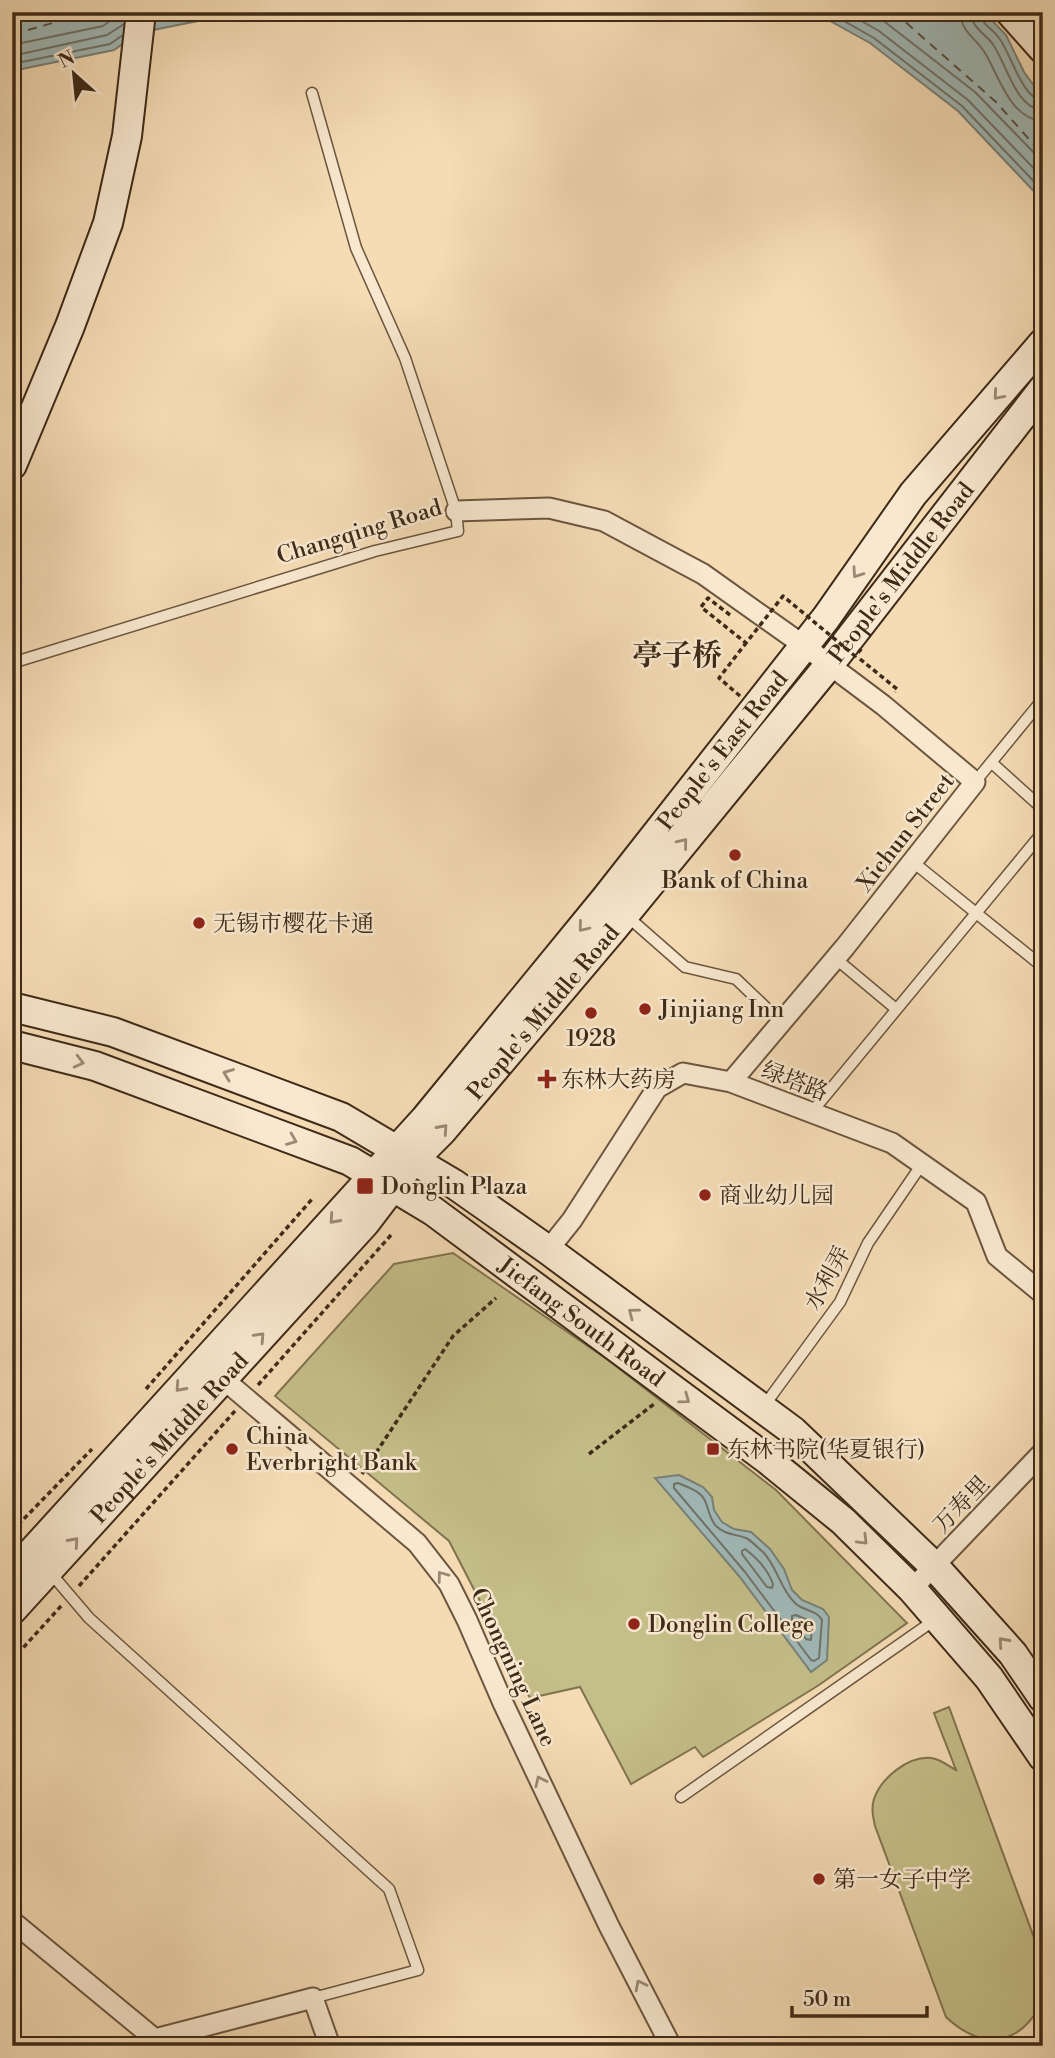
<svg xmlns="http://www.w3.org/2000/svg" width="1055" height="2058" viewBox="0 0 1055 2058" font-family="'Libre Bodoni','Noto Serif SC',serif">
<rect width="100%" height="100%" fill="#f5dcb5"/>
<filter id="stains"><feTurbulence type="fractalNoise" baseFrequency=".00286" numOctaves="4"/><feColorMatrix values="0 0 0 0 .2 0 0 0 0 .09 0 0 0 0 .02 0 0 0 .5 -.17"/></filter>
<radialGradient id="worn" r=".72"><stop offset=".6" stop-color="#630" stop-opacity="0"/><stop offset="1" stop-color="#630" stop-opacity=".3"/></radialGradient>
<path fill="#c4be88" stroke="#817450" stroke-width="2" d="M453 1253 608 1360 776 1490 907 1623 819 1685 703 1757 695 1747 631 1784 580 1687 530 1698 449 1541 275 1396 394 1264Z
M949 1707 1043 1962V2007L1041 2004C1018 2048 980 2049 946 2017L875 1826C873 1817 871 1808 874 1799 881 1778 908 1756 931 1758 941 1759 948 1766 956 1770L934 1713Z"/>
<path fill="#a0b9b8" stroke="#798078" stroke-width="2" d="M12 12H243L138 33 114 50 12 71Z
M814 12H984L1006 35 1024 72 1043 98V201L958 111 870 43Z
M679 1475 703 1487 712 1497 714 1510 722 1522 734 1529 751 1532 770 1549 784 1569 792 1590 802 1600 823 1609 829 1617 827 1660 811 1672 739 1576 655 1478Z"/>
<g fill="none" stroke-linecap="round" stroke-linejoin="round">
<path stroke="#6f7268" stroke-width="2" d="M828 12 874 38 962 106 1043 191
M846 12 879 31 968 100 1043 178
M868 12 885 22 975 92 1043 162
M960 12C961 32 976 38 985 53 999 76 1010 119 1043 121
M971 12C971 27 983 32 992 43 1006 61 1015 109 1043 110
M979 12C981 24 993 29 999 38 1011 53 1022 99 1043 101
M12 45 103 26 122 12
M12 56 107 35 124 24
M12 64 110 44 123 35
M678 1483C687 1487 701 1491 705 1501 709 1509 709 1518 716 1526 725 1535 736 1534 746 1538 752 1541 758 1548 763 1552 778 1568 780 1589 795 1603 803 1611 817 1610 822 1620L819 1658 814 1661 811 1660 745 1572 674 1488V1484Z
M745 1549C757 1558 768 1570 773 1584L772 1588 767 1587 742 1554V1551Z
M796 1615 812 1622 811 1640 806 1639 792 1620V1616Z"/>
<path stroke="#564e40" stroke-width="2" stroke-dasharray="9 7" stroke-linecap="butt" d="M894 12 996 102 1043 155
M12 31 28 30 91 12"/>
<g stroke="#6c563f" stroke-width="13">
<path id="lane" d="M12 663 375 551 458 531 456 511 405 358 356 248 312 93
M992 763 1043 809
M975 782 1043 699
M913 862 1043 967
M628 917 685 967 736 979 781 1022
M835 958 896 1009
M811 1113 1043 832
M764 1406 840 1302 868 1243 922 1164
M49 1571 89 1618 389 1889 418 1970 313 1998
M681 1797 936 1619"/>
</g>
<g stroke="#6c563f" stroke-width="23">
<path id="street" d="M456 511 549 508 604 521 703 574 803 645 883 705 975 782 845 947 731 1082
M548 1250 572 1220 657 1088 683 1073 731 1082 892 1143 976 1202 997 1256 1043 1294
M222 1378 417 1543 449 1584 467 1620 503 1703 609 1926 671 2046
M912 1589 1043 1452
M12 1921 155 2039 313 1998 330 2046"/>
</g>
<g stroke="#3e2a18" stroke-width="32">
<g id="secondary">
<path d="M1010 12 1043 49"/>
<path d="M12 465 70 326 108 223 127 136 141 12"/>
<path d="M12 1007 113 1032 341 1117 454 1184 548 1250 793 1431 935 1567 1013 1654 1043 1698"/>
<path id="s1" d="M12 1045 95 1066 350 1161 433 1211 768 1460 843 1521 912 1589 989 1678 1043 1757"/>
<path id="s2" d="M12 1574 425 1119 606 898 826 618 913 494 1043 343"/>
<path id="s3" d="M12 1610 365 1223 413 1160 442 1131 613 929 829 665 1043 389"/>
</g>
</g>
<path stroke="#3e2a18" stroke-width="3.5" stroke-dasharray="5 3.5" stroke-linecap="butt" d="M860 659 897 689 895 692
M740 696 719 678 746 643
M258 1385 391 1235
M146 1389 313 1198
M589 1454 654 1404
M362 1474 453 1336 496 1298
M12 1531 92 1449
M79 1586 235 1411
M12 1660 62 1605"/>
<use href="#lane" stroke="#f8e8cf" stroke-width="10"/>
<use href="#street" stroke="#f8e8cf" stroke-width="19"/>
<use href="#secondary" stroke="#f8e8cf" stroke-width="28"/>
<path stroke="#3e2a18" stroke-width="3.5" stroke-dasharray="5 3.5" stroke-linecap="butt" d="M730 615 708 598 701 607 746 643 783 596 855 656 863 647"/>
</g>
<defs><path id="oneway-chevron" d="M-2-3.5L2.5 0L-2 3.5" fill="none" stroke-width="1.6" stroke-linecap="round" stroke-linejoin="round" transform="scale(1.75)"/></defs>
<g stroke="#9b8974">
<use href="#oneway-chevron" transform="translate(998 395) rotate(131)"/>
<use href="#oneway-chevron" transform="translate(857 573) rotate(125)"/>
<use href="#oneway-chevron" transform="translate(683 843) rotate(-51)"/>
<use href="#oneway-chevron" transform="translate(583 927) rotate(129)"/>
<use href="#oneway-chevron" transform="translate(79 1062) rotate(14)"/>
<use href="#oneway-chevron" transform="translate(228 1074) rotate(-159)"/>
<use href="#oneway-chevron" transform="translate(443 1129) rotate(-48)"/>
<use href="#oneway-chevron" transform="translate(292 1140) rotate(22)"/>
<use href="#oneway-chevron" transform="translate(334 1219) rotate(132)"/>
<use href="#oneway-chevron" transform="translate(633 1313) rotate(-143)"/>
<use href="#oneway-chevron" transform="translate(260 1337) rotate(-47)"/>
<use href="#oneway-chevron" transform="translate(180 1387) rotate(132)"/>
<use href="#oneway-chevron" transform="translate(685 1399) rotate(36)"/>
<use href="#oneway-chevron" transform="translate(863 1540) rotate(45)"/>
<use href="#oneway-chevron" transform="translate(74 1542) rotate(-48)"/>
<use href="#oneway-chevron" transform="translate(442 1576) rotate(-127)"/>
<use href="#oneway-chevron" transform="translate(1003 1642) rotate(-132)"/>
<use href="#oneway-chevron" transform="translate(540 1781) rotate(-115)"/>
<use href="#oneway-chevron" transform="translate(640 1985) rotate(-117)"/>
</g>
<g fill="#8f2418" stroke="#f8e8cf" stroke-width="2.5">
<circle cx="735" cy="855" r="7"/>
<circle cx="199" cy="923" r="7"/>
<circle cx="645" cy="1009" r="7"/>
<circle cx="591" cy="1013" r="7"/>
<path d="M543.5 1068.5h7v7h7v7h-7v7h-7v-7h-7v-7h7z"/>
<rect x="356" y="1177" width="18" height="18" rx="3.5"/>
<circle cx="705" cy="1195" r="7"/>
<circle cx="232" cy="1449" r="7"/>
<rect x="706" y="1442" width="14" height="14" rx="3.5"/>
<circle cx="634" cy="1624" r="7"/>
<circle cx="819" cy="1879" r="7"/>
</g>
<g text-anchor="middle" stroke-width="5" stroke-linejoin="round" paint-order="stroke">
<g font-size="23" fill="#3e2a18" stroke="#f8e8cf">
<text transform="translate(359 531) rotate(-17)" y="8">Changqing Road</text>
<text dy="8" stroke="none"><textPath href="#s3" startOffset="1367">People's Middle Road</textPath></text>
<text dy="8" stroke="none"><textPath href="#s2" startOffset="1088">People's East Road</textPath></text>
<text transform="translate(905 832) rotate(-52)" y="8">Xichun Street</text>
<text dy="8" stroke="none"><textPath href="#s3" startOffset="800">People's Middle Road</textPath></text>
<text transform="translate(795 1081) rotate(21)" y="8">绿塔路</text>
<text transform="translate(827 1278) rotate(-61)" y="8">水利弄</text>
<text dy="8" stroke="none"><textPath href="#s1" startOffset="640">Jiefang South Road</textPath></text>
<text dy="8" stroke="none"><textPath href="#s3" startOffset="233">People's Middle Road</textPath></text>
<text transform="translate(961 1504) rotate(-46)" y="8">万寿里</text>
<text transform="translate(514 1667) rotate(65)" y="8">Chongning Lane</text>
</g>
<g font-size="23" fill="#3e2a18" stroke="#f8e8cf" text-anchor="start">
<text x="735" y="888" text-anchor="middle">Bank of China</text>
<text x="213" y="931">无锡市樱花卡通</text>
<text x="659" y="1017">Jinjiang Inn</text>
<text x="591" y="1046" text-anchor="middle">1928</text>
<text x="561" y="1087">东林大药房</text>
<text x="381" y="1194">Donglin Plaza</text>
<text x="719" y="1203">商业幼儿园</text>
<text x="246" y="1444">China<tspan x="246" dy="26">Everbright Bank</tspan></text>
<text x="727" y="1457">东林书院(华夏银行)</text>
<text x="648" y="1632">Donglin College</text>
<text x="833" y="1887">第一女子中学</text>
</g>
<g font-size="30" font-weight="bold" fill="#3e2a18" stroke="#f8e8cf">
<text x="677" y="665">亭子桥</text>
</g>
</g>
<rect width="1055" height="2058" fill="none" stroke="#f5dcb5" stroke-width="42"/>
<rect x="14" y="14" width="1027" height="2030" fill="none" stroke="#3e2a18" stroke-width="3.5"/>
<rect x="21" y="21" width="1013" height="2016" fill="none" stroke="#3e2a18" stroke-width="2"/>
<g transform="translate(74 74) rotate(333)" stroke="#f8e8cf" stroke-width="5" paint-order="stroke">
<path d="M0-5L12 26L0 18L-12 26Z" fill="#3e2a18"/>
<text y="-10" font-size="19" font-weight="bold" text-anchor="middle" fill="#3e2a18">N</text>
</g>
<path d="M792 2006v10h135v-10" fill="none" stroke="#3e2a18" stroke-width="3.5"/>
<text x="803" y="2006" font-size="21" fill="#3e2a18" stroke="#f8e8cf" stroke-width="5" paint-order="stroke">50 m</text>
<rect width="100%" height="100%" filter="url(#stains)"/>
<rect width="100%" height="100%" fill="url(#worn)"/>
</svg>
